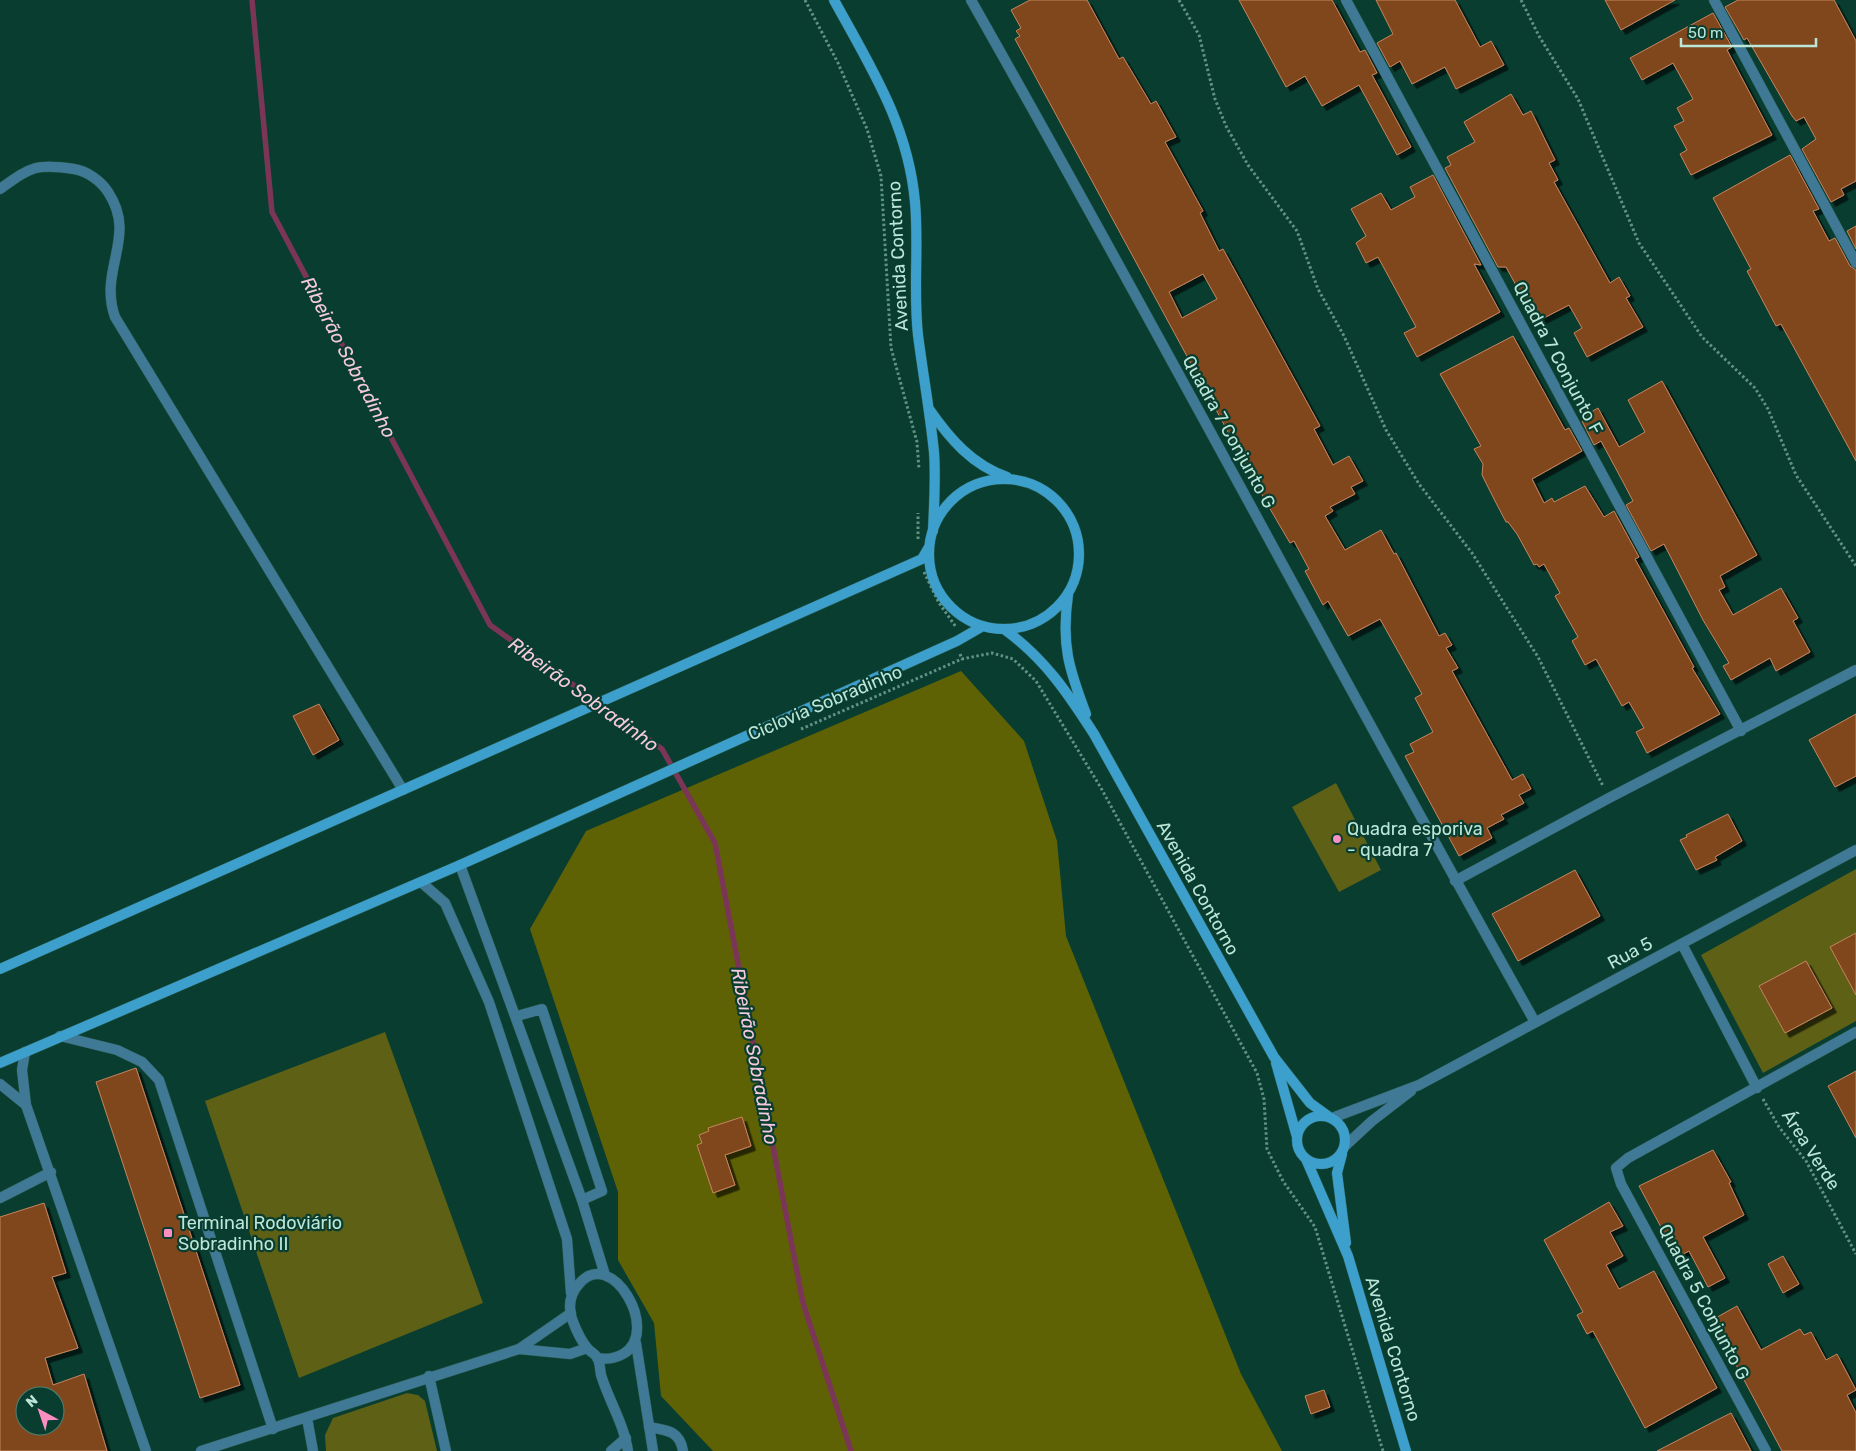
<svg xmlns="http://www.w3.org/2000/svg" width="1856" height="1451" viewBox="0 0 1856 1451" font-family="Rubik,sans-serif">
<defs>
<filter id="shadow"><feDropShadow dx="4.5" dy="4.5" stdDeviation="0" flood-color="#0009"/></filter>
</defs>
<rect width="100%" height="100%" fill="#083d30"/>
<path fill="#5d6015" d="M1336 783 1381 870 1339 892 1292 807Z
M1856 869V1021L1763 1073 1701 955Z
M385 1032 483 1303 299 1378 205 1101Z
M407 1393 418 1395 425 1401 437 1451H326L325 1435 333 1418Z"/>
<path fill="#5f6204" d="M961 671 1024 741 1057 841 1066 936 1241 1374 1282 1451H713L661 1396 654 1323 618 1260V1192L530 929 586 831Z"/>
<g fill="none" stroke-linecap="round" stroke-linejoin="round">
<path stroke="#7b3657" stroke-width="5.5" d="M252 0 272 212 490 625 662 749 715 843 803 1303 851 1451"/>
</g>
<path fill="#81461e" stroke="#c6855e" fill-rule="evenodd" filter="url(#shadow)" d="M1030 0H1087L1119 59 1123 57 1151 104 1156 101 1176 137 1165 142 1203 211 1200 213 1219 251 1223 249 1320 426 1314 429 1333 465 1349 456 1363 481 1351 487 1355 494 1330 507 1333 511 1325 516 1345 550 1381 530 1394 554 1396 553 1439 636 1445 633 1452 645 1446 648 1458 668 1452 671 1512 780 1523 774 1531 789 1519 795 1524 803 1501 815 1504 819 1487 828 1492 838 1459 856 1405 756 1414 752 1410 744 1433 732 1415 698 1422 694 1380 619 1348 636 1328 601 1323 605 1305 571 1309 569 1294 541 1290 543 1266 502 1015 39 1020 36 1016 31 1021 28 1011 10ZM1203 274 1217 299 1182 318 1169 292Z
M1239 0H1332L1360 52 1365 50 1377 73 1372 75 1411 147 1397 155 1359 85 1322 106 1305 76 1286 87Z
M1376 0H1455L1480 47 1491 41 1504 65 1456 89 1445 67 1412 84 1400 61 1390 67 1377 43 1393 34Z
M1605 0H1675L1621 30Z
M1738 0H1834L1856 41V181L1841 189 1844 195 1831 202 1802 149 1816 139 1804 117 1796 121 1792 116 1747 38 1744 40 1725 7Z
M1713 13 1732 47 1727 50 1772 135 1691 175 1680 154 1687 150 1674 126 1684 121 1677 108 1693 99 1673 63 1642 80 1630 58Z
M1511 94 1523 115 1531 111 1555 160 1549 163 1558 180 1554 182 1610 283 1619 277 1630 296 1626 298 1643 327 1587 357 1574 333 1582 328 1569 305 1536 322 1506 267H1498L1445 168 1451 165 1447 157 1475 142 1464 122Z
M1790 155 1819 209 1813 211 1829 241 1835 238 1850 266 1856 270V461L1781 324 1776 326 1747 271 1751 269 1713 198Z
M1433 175 1481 265 1474 264 1500 312 1417 357 1404 333 1416 327 1378 257 1366 263 1356 243 1366 236 1351 209 1381 193 1391 210 1415 197 1410 187Z
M1856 226V249L1847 231Z
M1513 336 1565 430 1569 428 1582 451 1532 479 1544 503 1552 498 1554 502 1585 486 1604 517 1614 511 1639 557 1635 559 1694 667 1692 668 1720 714 1647 753 1636 732 1644 728 1629 702 1622 706 1596 659 1585 665 1572 641 1578 637 1555 596 1560 593 1544 564 1539 567 1537 564 1534 565 1517 534 1508 522H1506L1494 499 1482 475 1483 464 1474 449 1481 446 1440 374Z
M1662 381 1757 555 1720 576 1725 587 1719 590 1733 615 1781 588 1798 618 1793 621 1810 652 1776 671 1770 658 1731 680 1723 666 1729 663 1703 620 1664 544 1651 551 1626 505 1633 501 1623 482 1601 441 1594 445 1582 421 1588 418 1586 415 1598 408 1619 447 1645 432 1628 400Z
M319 704 339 740 313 755 293 716Z
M1856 714V776L1835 787 1809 740Z
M1728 814 1742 841 1715 857 1717 860 1696 870 1680 840 1687 837 1686 835Z
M1575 870 1600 916 1518 961 1492 914Z
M1856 933V995L1830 947Z
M1806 961 1832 1008 1785 1033 1759 986Z
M136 1068 240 1385 200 1398 96 1082Z
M1856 1071V1138L1828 1086Z
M742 1117 751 1146 725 1155 735 1185 713 1193 697 1145 702 1143 699 1135 709 1131 708 1128Z
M1713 1150 1731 1182 1729 1183 1744 1215 1703 1237 1725 1278 1708 1287 1689 1251 1677 1257 1639 1186Z
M1609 1202 1623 1226 1610 1232 1623 1256 1606 1265 1619 1289 1654 1271 1717 1388 1645 1428 1593 1331 1587 1334 1577 1315 1583 1312 1544 1240Z
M44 1203 66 1273 52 1277 78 1348 45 1358 53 1385 84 1374 107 1451H0V1217ZM25 1396H55V1426H25Z
M1783 1256 1799 1284 1783 1293 1768 1264Z
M1737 1306 1761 1350 1800 1329 1804 1335 1811 1332 1826 1360 1837 1354 1856 1390 1847 1395 1856 1413V1451H1782L1712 1320Z
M1324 1390 1330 1407 1311 1414 1305 1396Z
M1731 1413 1751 1451H1657L1715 1421Z"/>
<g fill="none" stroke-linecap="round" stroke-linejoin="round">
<g stroke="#285b4e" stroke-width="11">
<path id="service" d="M517 1016 542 1009 602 1191 582 1200
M60 1036 117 1050 142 1062 159 1080 273 1429
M649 1427C667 1430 680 1431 683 1451
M611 1451 626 1438"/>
</g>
<g stroke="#285b4e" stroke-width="11">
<path id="minor" d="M971 0C1163 338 1344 683 1535 1022
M1346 0 1741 731
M1714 0 1856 263
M0 189C31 167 35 163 74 169 87 171 101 181 108 192 138 237 98 269 115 317L403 790
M1455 881 1609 798 1856 670
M1682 944 1757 1088
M519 1349 570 1354 587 1348
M429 1376 446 1451
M307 1418 313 1451
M201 1451 519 1349 571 1313
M1766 1451 1621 1184 1616 1168 1628 1158 1856 1032"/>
</g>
<g stroke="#285b4e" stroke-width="11">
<path id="tertiary" d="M460 865 582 1200 605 1275
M421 882 445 903 489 1002 567 1239 571 1293
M25 1052 22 1070 26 1105 146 1451
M0 1084 26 1105
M1332 1118 1419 1085 1856 850
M1345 1146 1372 1121 1411 1091
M0 1198 51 1172
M636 1343 653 1451
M597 1358C607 1360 614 1359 623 1354 662 1332 611 1245 579 1284 570 1294 568 1306 572 1319 576 1330 581 1341 588 1349 591 1352 595 1354 597 1357 600 1362 600 1370 601 1375 609 1401 624 1424 628 1451"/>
</g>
<g stroke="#285b4e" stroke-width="11">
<path id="secondary" d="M834 0C870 66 908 124 915 202 919 246 913 291 918 335 923 374 930 413 934 452 936 478 934 505 933 531
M929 409C950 439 972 465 1007 477
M929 554a75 75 0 1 1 150 0a75 75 0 1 1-150 0Z
M1068 595C1061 645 1069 669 1086 714
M1004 629C1045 659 1067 692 1094 734L1274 1057 1310 1103 1328 1116
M0 969 922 559 929 547
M0 1063 460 865 957 641 983 626
M1276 1063 1297 1137
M1297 1140a24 24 0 1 1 48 0a24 24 0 1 1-48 0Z
M1342 1154 1337 1173 1346 1243
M1306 1159 1348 1256 1406 1451"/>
</g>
<path stroke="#629284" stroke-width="3" stroke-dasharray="2.5 2.5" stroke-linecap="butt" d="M805 0 838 63 867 129 881 176 891 348 917 442 919 469
M1179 0 1199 35 1215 99 1226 126 1248 165 1297 231 1318 289 1344 336 1386 430 1419 484 1472 553 1538 657 1603 786
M1521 0 1539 36 1578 99 1639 243 1702 337 1755 388 1768 409 1796 475 1856 566
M918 539V513
M924 572 939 603 956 627
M960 654 962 659 992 653 1013 659 1036 681 1101 788 1257 1073 1264 1099 1267 1149 1283 1181 1315 1227 1383 1451
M801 729 962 659
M1763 1099 1779 1127 1806 1161 1856 1254"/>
<use href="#service" stroke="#407995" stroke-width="10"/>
<use href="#minor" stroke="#407995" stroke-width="10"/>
<use href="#tertiary" stroke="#407995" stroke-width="10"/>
<use href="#secondary" stroke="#3d9fcc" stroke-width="10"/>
</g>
<g fill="#fc8fc1" stroke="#083d30" stroke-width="2">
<circle cx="1337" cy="839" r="5"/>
<rect x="163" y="1228" width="10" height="10" rx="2.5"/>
</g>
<g text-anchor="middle" stroke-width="4.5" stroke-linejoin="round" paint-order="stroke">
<g font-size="18" fill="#bce6d8" stroke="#083d30">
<text transform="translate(898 256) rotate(-93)" y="6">Avenida Contorno</text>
<text transform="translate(1558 358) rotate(62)" y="6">Quadra 7 Conjunto F</text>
<text transform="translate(1229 432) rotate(61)" y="6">Quadra 7 Conjunto G</text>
<text transform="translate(825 703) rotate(-23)" y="6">Ciclovia Sobradinho</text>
<text transform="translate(1198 888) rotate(61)" y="6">Avenida Contorno</text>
<text transform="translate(1630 953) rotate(-28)" y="6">Rua 5</text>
<text transform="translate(1811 1150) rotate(57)" y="6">Área Verde</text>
<text transform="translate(1704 1302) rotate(62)" y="6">Quadra 5 Conjunto G</text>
<text transform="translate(1393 1349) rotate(73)" y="6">Avenida Contorno</text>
</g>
<g font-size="18" fill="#bce6d8" stroke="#083d30" text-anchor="start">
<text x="1347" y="835">Quadra esporiva<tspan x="1347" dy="21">- quadra 7</tspan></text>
<text x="178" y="1229">Terminal Rodoviário<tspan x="178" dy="21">Sobradinho II</tspan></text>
</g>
<g font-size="19" font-style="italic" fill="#f5cadb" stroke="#083d30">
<text transform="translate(349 357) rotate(62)" y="7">Ribeirão Sobradinho</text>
<text transform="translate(584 694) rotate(36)" y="7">Ribeirão Sobradinho</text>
<text transform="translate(755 1056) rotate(79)" y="7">Ribeirão Sobradinho</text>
</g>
</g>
<g transform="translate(40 1411) rotate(320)"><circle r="24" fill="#083d30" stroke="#508173"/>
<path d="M0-4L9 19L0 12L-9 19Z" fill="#fc8fc1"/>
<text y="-8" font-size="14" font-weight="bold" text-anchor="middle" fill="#bce6d8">N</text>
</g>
<path d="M1681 38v8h135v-8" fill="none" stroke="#bce6d8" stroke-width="2.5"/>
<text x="1688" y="38" font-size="15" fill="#bce6d8" stroke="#083d30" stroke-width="4" paint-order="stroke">50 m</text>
</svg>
